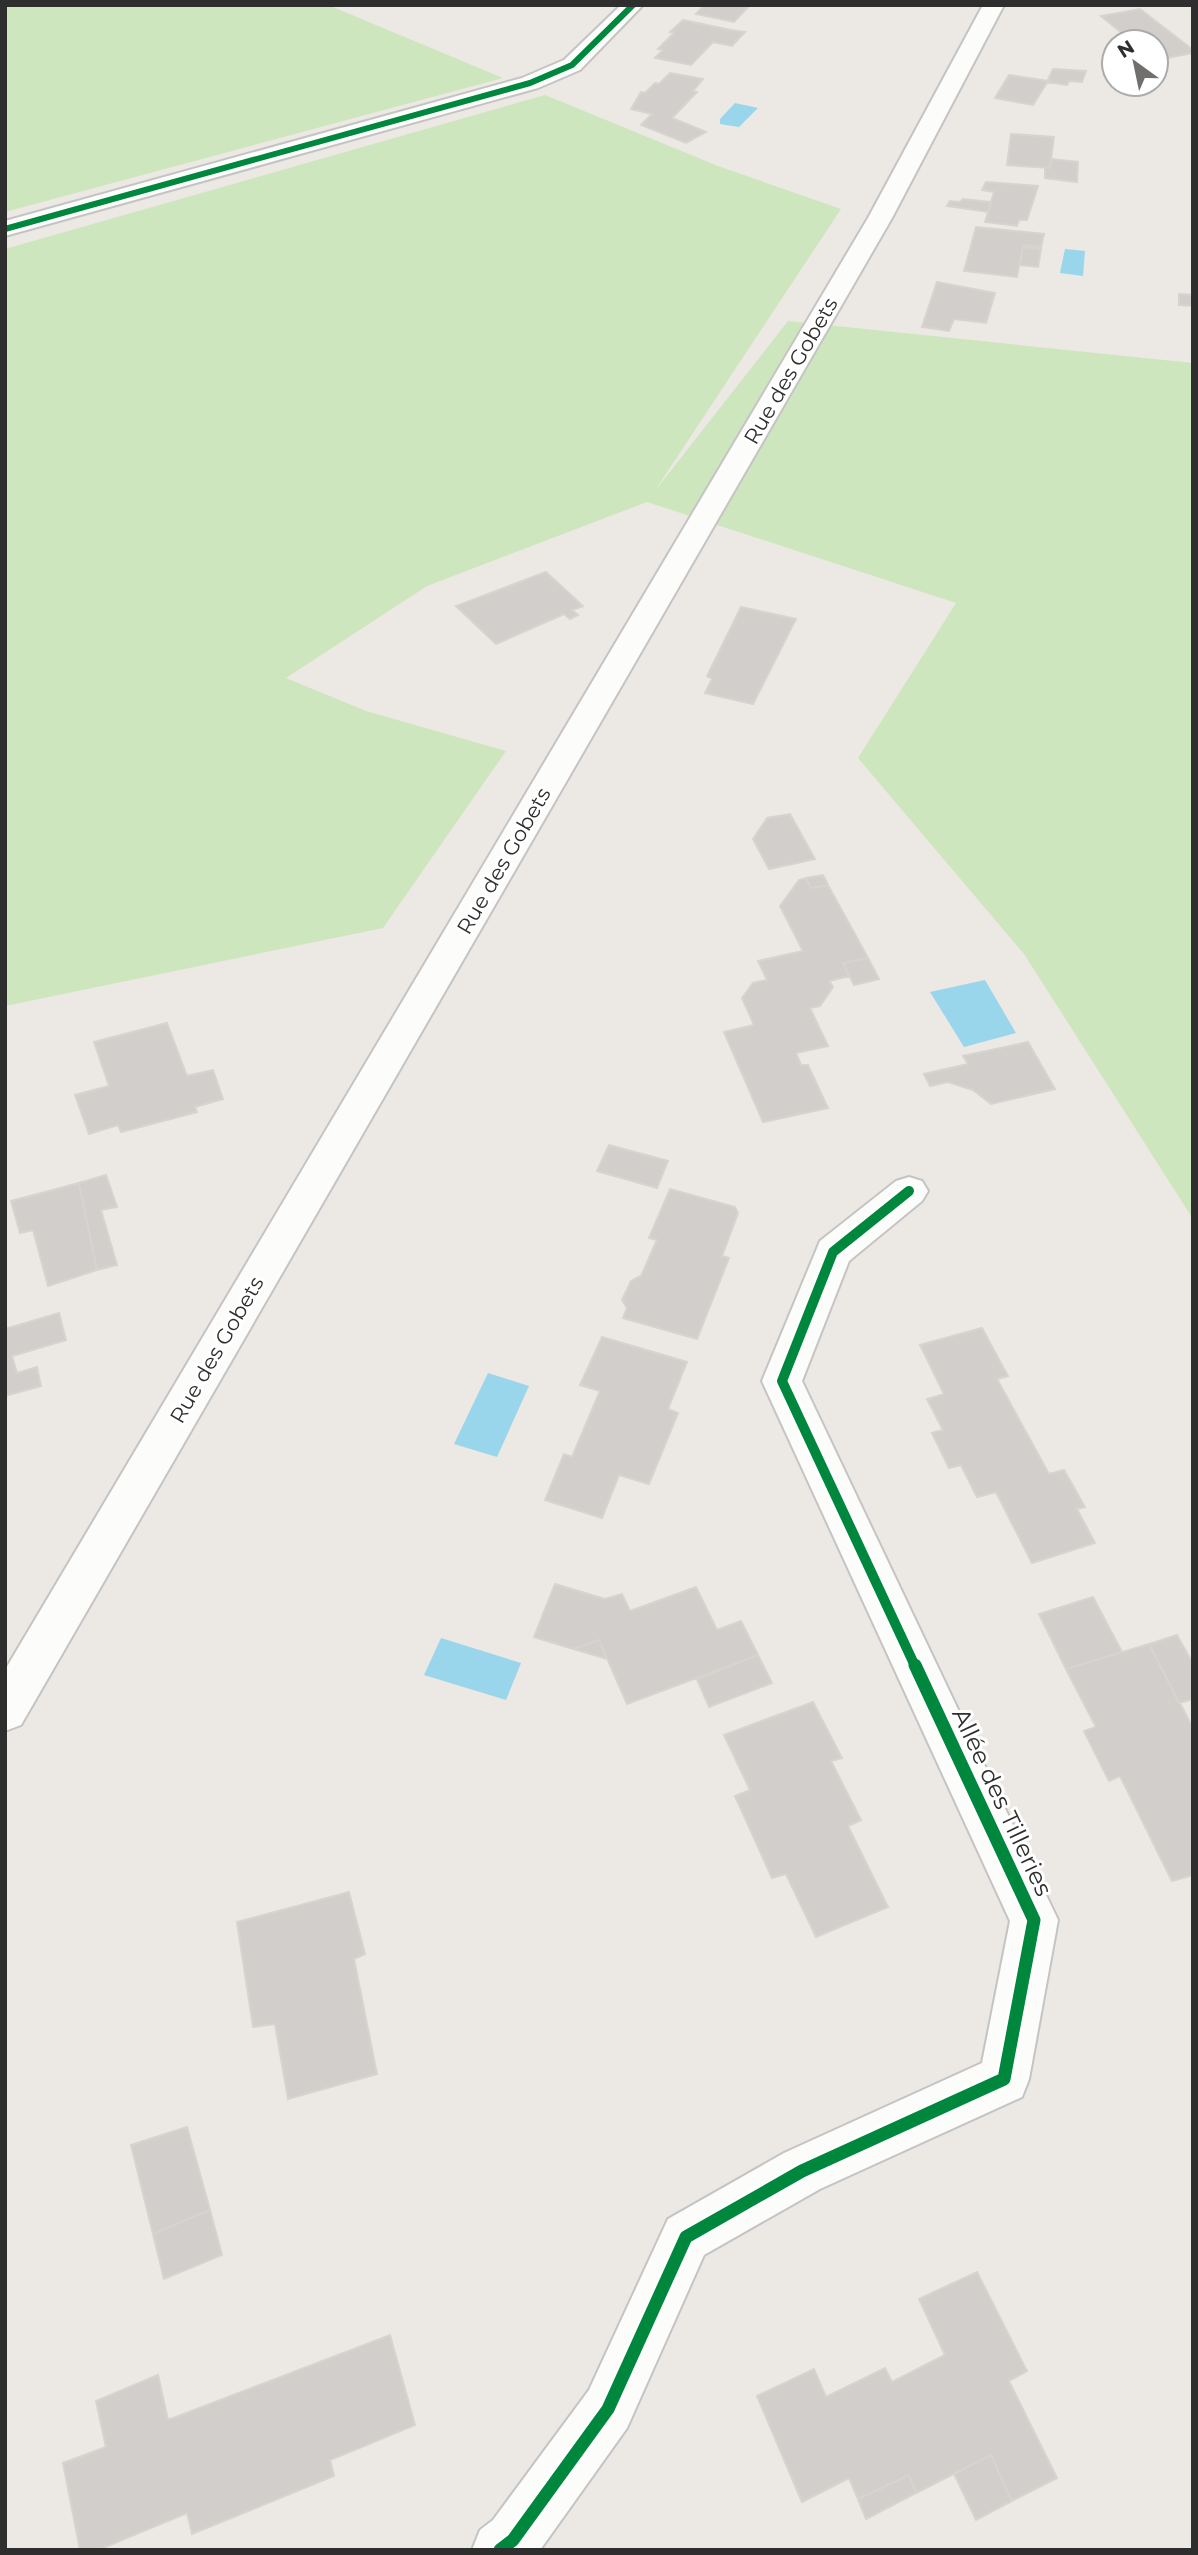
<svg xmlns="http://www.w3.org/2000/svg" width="1198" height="2555" viewBox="0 0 1198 2555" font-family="Montserrat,sans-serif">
<rect width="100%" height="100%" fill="#ece8e4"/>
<path fill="#cee6be" d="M5 5H328L503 78 5 212Z
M545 95 718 166 841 209 654 492 788 321 1193 363V1219L1024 954 858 758 956 603 647 502 427 586 286 678 366 711 506 751 383 928 5 1006V249Z"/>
<path fill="#99d6ec" d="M735 103 758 108 739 127 720 124V119Z
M1065 249 1085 251 1083 276 1060 273Z
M985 980 1016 1033 964 1047 930 992Z
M488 1373 529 1386 497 1457 454 1444Z
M441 1638 521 1663 506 1700 424 1675Z"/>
<path fill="#d1cecb" stroke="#d7d4d0" stroke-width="2" d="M704 5H750L734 22 696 14Z
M1140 9 1193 50V53L1156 60V42H1133L1101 16Z
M683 20 731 30 745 32 732 46 713 42 691 65 655 58 663 50 658 49 674 33 670 32Z
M1053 69 1086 71 1082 82 1069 81 1067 85 1047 82Z
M670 73 703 79 693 91 697 92 672 118 706 132 686 143 641 125 652 114 631 109 641 92 645 93 655 83 659 84Z
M1009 75 1048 81 1033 105 995 98Z
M1011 134 1054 137 1050 168 1007 165Z
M1051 159 1078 162 1077 182 1045 178V168H1050Z
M986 182 1038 186 1027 220H1019L1017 226 985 222 994 192 982 190Z
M963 199 991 202 988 212 947 206 950 201 960 202Z
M976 227 1044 234 1041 247 1023 245 1017 277 964 271Z
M1023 247 1041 249 1038 267 1020 265Z
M937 282 995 293 986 323 954 319 949 331 922 327Z
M1179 294 1193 295V306L1179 305Z
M546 572 583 606 572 610 578 615 570 619 564 614 496 644 456 606Z
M741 607 796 619 753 704 705 693 712 679 707 676Z
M790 814 815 859 769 869 753 839 767 818Z
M823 875 828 885 811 888 806 878Z
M806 878 811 888 828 885 868 958 843 963 849 976 829 981 833 987 820 1006 810 1008 828 1046 796 1053 801 1065H808L828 1108 763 1122 724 1032 754 1025 742 998 753 983 767 980 758 961 803 951 780 906 799 880Z
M868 958 879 979 854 985 843 963Z
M167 1023 187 1076 213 1070 223 1099 195 1107 197 1112 121 1132 118 1125 89 1134 75 1095 109 1086 94 1042Z
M1028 1042 1055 1089 991 1104 973 1090 948 1082 930 1086 924 1074 968 1064 963 1056Z
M609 1145 668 1161 657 1188 597 1171Z
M106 1175 117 1207 101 1210 117 1265 97 1270 79 1183Z
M79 1183 97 1270 48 1286 33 1230 20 1233 11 1201Z
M670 1189 735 1207 738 1213 722 1256 729 1258 697 1339 623 1318 627 1308 622 1300 631 1281 641 1276 657 1240 649 1238Z
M59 1313 66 1340 12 1356 17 1373 37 1367 41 1386 5 1396V1329Z
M982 1328 1008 1376 997 1379 1049 1474 1064 1470 1085 1507 1077 1509 1095 1543 1032 1563 996 1492 977 1497 961 1465 949 1468 932 1433 943 1430 927 1399 944 1394 920 1345Z
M602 1337 687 1362 668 1409 678 1413 649 1484 619 1475 602 1518 545 1500 564 1454 572 1457 600 1391 580 1385Z
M555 1584 605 1599 622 1594 630 1611 696 1587 717 1630 741 1621 758 1655 627 1704 599 1640 573 1649 534 1637Z
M1093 1597 1122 1652 1066 1669 1039 1614Z
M1177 1635 1193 1664V1699L1179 1703 1149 1644Z
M599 1640 607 1659 573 1649Z
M1149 1644 1193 1728V1875L1172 1881 1120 1776 1109 1781 1084 1731 1096 1727 1066 1669Z
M758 1655 772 1683 709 1707 697 1679Z
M813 1702 842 1758 831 1761 861 1820 848 1826 888 1907 816 1937 786 1874 772 1878 735 1796 750 1790 724 1735Z
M349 1892 365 1954 354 1959 377 2074 288 2099 275 2024 253 2027 237 1922Z
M187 2127 210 2210 153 2234 131 2145Z
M210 2210 222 2255 164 2279 153 2234Z
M977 2272 1027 2371 1009 2381 1057 2478 1012 2501 991 2455 916 2493 909 2475 858 2499 849 2478 802 2502 757 2396 814 2369 826 2397 885 2368 892 2382 945 2355 919 2299Z
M390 2335 415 2425 330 2460 334 2476 192 2534 187 2513 98 2550H80L63 2463 106 2447 96 2401 158 2375 168 2420Z
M991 2455 1012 2501 976 2520 954 2474Z
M909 2475 916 2493 866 2519 858 2499Z"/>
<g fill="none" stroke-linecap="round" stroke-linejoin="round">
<g stroke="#c5c4c5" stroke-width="4">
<path id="street" d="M621 5H643L580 70 538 88 5 236V221L522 78 564 60Z
M909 1177 922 1181 928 1191 922 1201 849 1261 802 1381 1058 1920 1029 2079 1022 2097 820 2189 704 2255 627 2428 540 2550H472L480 2530 493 2520 589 2390 668 2219 784 2153 982 2063 1010 1921 762 1381 820 1241 896 1181Z"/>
</g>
<g stroke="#c5c4c5" stroke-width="4">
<path id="secondary" d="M983 5H1004L892 218 21 1725 5 1731V1670L868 218Z"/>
</g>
<use href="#street" fill="#fcfcfb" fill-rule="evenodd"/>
<use href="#secondary" fill="#fcfcfb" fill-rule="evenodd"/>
<g stroke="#fff" stroke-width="9">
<path id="cycleway-far2" d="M5 229 530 83 572 65 633 5"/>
</g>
<g stroke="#fff" stroke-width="15">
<path id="cycleway-far1" d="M909 1191 833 1252 782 1381 915 1666"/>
</g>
<g stroke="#fff" stroke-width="18">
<path id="cycleway" d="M500 2550 513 2540 608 2409 686 2237 802 2171 1004 2079 1034 1920 915 1665"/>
</g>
<use href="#cycleway-far2" stroke="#00873e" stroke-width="6"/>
<use href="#cycleway-far1" stroke="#00873e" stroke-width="10"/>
<use href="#cycleway" stroke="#00873e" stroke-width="13"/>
</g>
<g text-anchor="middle" stroke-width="6" stroke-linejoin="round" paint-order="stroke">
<g font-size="21" fill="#2e2e2e" stroke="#fff">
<text transform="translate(791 371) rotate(-60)" y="7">Rue des Gobets</text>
<text transform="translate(504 861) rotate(-60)" y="7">Rue des Gobets</text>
<text transform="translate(217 1350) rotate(-60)" y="7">Rue des Gobets</text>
</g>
<g font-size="24" fill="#2e2e2e" stroke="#fff">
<text transform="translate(1002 1802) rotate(65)" y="8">Allée des Tilleries</text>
</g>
</g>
<rect width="1198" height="2555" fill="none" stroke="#2e2e2e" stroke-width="14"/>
<g transform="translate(1135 63) rotate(327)"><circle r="33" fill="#ffffff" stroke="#ababab" stroke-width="2"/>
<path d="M0-5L12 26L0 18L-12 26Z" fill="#706f6e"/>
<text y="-10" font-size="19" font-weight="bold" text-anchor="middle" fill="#2e2e2e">N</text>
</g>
</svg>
